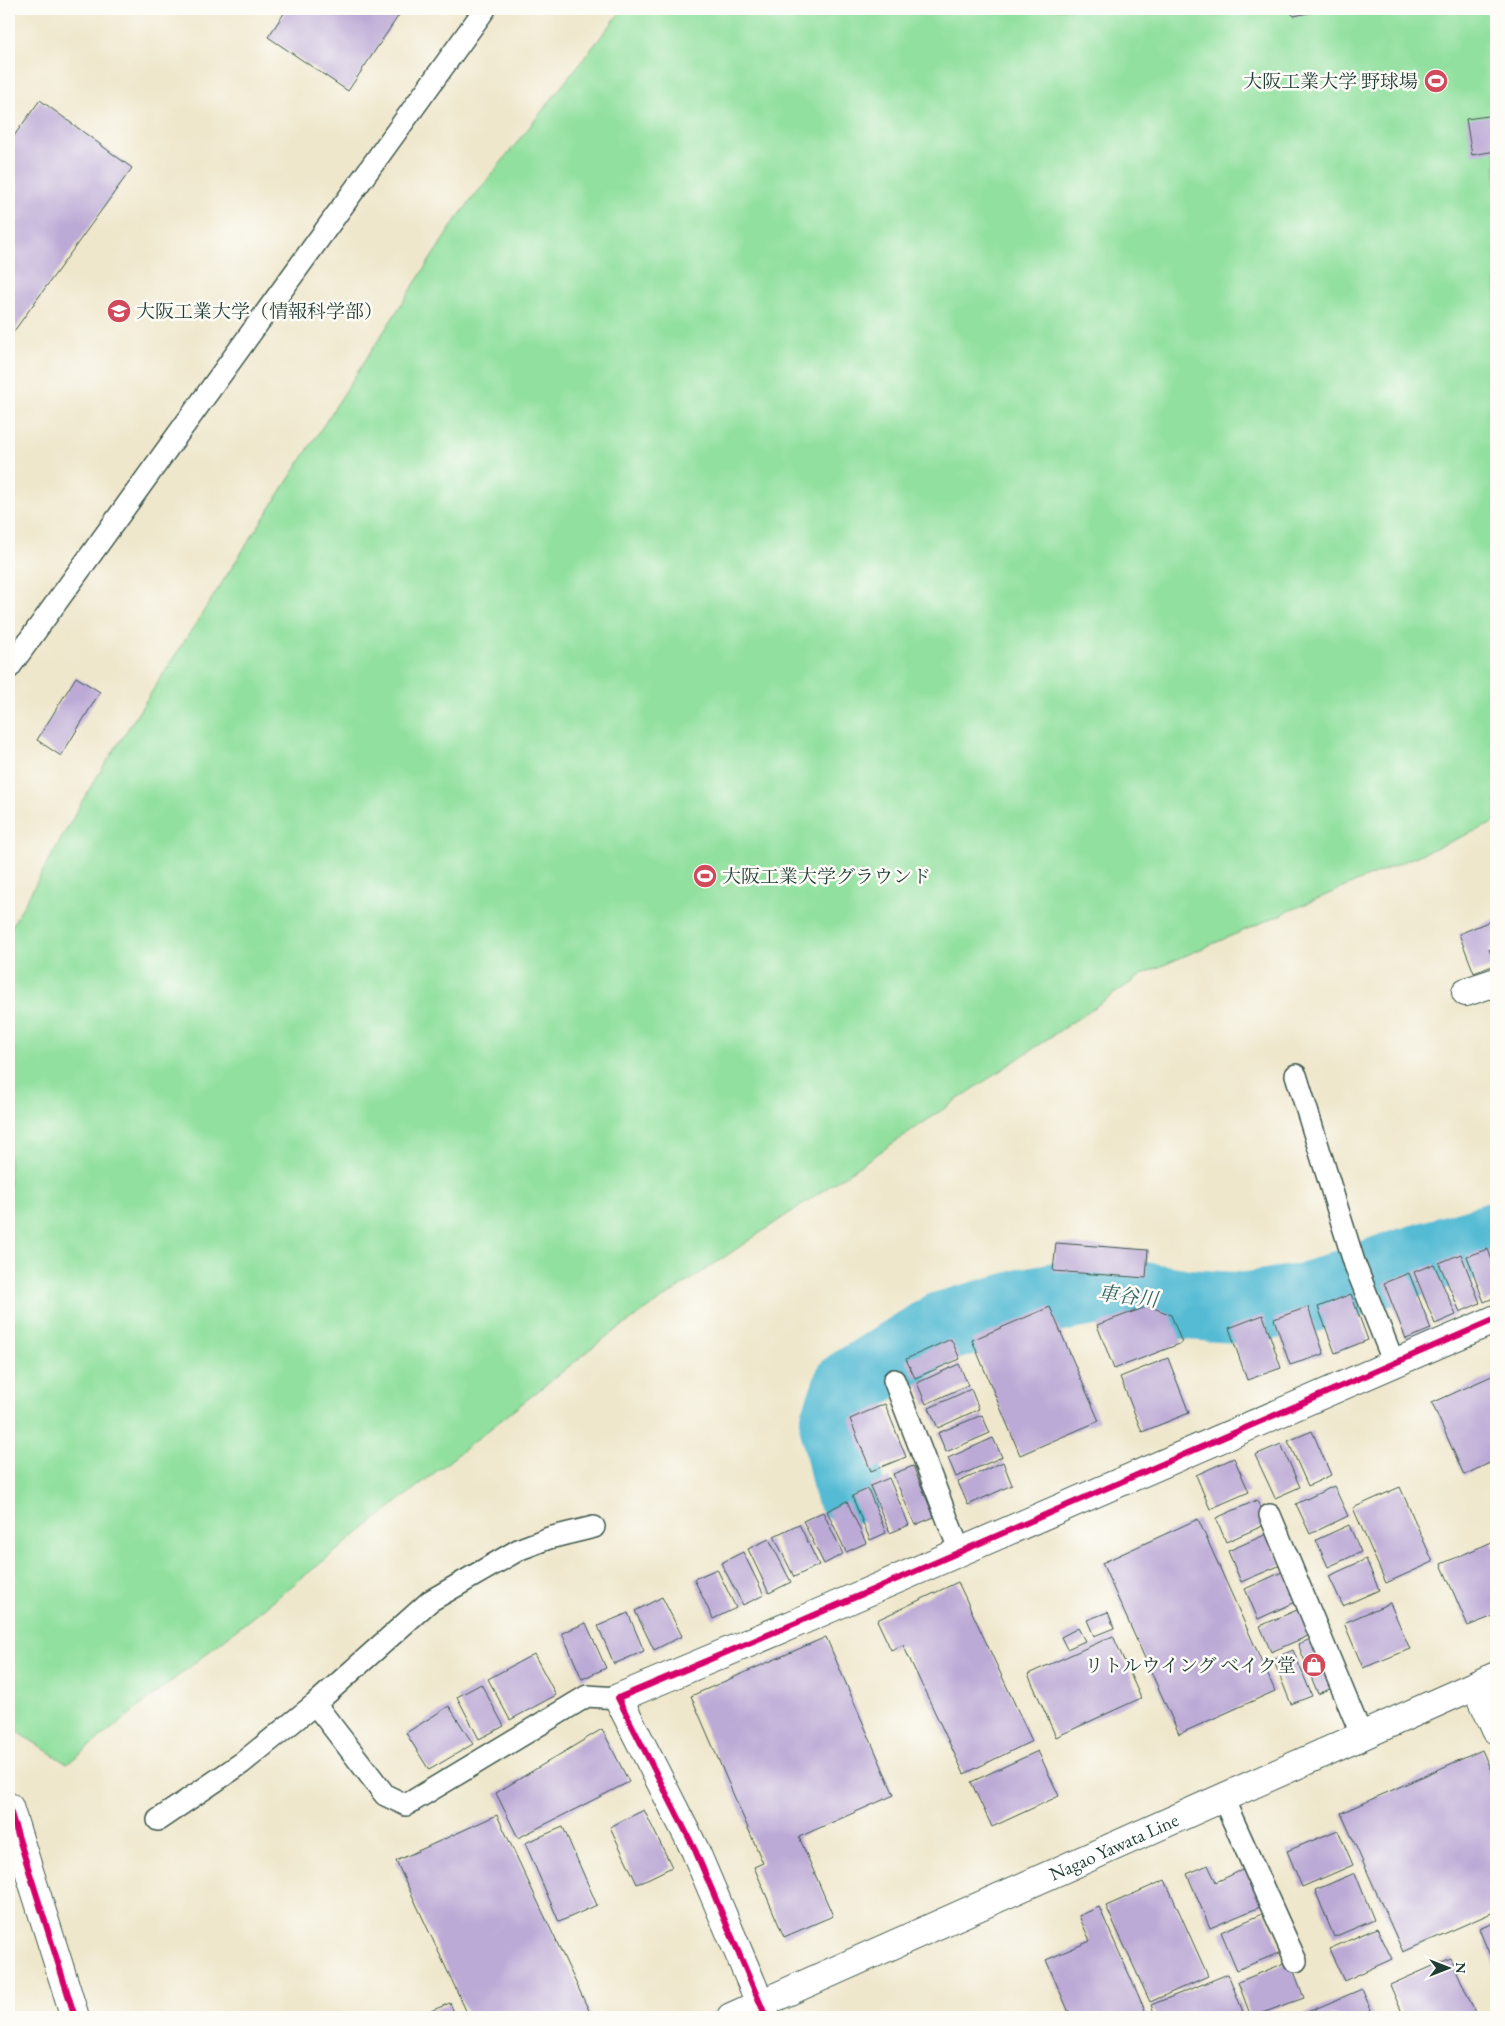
<svg xmlns="http://www.w3.org/2000/svg" width="1505" height="2026" viewBox="0 0 1505 2026" font-family="'EB Garamond','Noto Serif JP',serif">
<rect width="100%" height="100%" fill="#fdfcf7"/>
<filter id="ink" filterUnits="userSpaceOnUse"><feTurbulence type="fractalNoise" baseFrequency=".02" numOctaves="2"/><feDisplacementMap in="SourceGraphic" scale="10" xChannelSelector="R" yChannelSelector="G"/><feConvolveMatrix kernelMatrix="1 2 1 2 8 2 1 2 1" color-interpolation-filters="sRGB"/></filter>
<filter id="wash" filterUnits="userSpaceOnUse"><feTurbulence type="fractalNoise" baseFrequency=".0096" numOctaves="4" result="noise"/><feDisplacementMap in="SourceGraphic" scale="20" xChannelSelector="R" yChannelSelector="G"/><feGaussianBlur stdDeviation="1.12" result="paint"/><feColorMatrix in="noise" values="0 0 0 0 0 0 0 0 0 0 0 0 0 0 0 0 0 1.4 0 .05"/><feComposite in="paint" operator="in"/></filter>
<g filter="url(#wash)">
<rect width="100%" height="100%" fill="#efe7cc"/>
<path fill="#91e09f" stroke="#588e6a" d="M623 9H1496V822L1145 973 606 1337 67 1764 9 1726V931L91 786 457 218Z"/>
<g fill="none" stroke-linecap="round" stroke-linejoin="round">
<path stroke="#55bbd4" stroke-width="71" d="M849 1489 835 1425 849 1385 942 1327 1032 1302 1095 1290 1193 1305 1245 1308 1308 1298 1394 1267 1496 1237"/>
</g>
<g id="blocks">
<path fill="#bcaad6" d="M287 9H403L348 91 268 37Z
M1287 9H1317L1318 11 1294 16Z
M40 100 132 168 9 338V138L11 140Z
M1496 115V151L1472 155 1466 119Z
M76 677 100 692 61 756 37 740Z
M1495 919 1496 946 1489 949 1495 965 1474 973 1459 934Z
M1056 1243 1148 1250 1146 1278 1053 1271Z
M1488 1249 1496 1271V1297L1484 1302 1467 1256Z
M1461 1254 1480 1303 1460 1312 1439 1263Z
M1434 1264 1456 1315 1435 1324 1414 1272Z
M1409 1273 1431 1329 1406 1339 1384 1283Z
M1351 1294 1368 1340 1335 1353 1318 1307Z
M1149 1306 1171 1315 1182 1343 1114 1369 1097 1325Z
M1050 1307 1099 1421 1020 1455 972 1340Z
M1308 1307 1324 1354 1290 1365 1274 1319Z
M1263 1315 1281 1368 1247 1380 1229 1328Z
M951 1339 960 1359 915 1378 906 1359Z
M1168 1358 1189 1413 1142 1432 1120 1377Z
M959 1364 968 1385 926 1404 917 1383Z
M1496 1374V1460L1464 1475 1432 1403Z
M971 1389 979 1409 938 1428 929 1408Z
M885 1404 906 1457 871 1471 850 1419Z
M982 1415 990 1433 946 1452 938 1433Z
M1312 1431 1331 1475 1308 1486 1288 1441Z
M993 1438 1002 1457 956 1477 948 1458Z
M1281 1444 1300 1487 1275 1498 1255 1455Z
M1234 1458 1249 1492 1210 1509 1196 1475Z
M1003 1462 1012 1485 968 1505 958 1482Z
M913 1466 934 1517 915 1525 893 1474Z
M889 1478 909 1525 890 1533 870 1486Z
M1334 1486 1348 1516 1310 1534 1296 1504Z
M1400 1487 1433 1562 1386 1583 1353 1508Z
M868 1489 886 1533 870 1540 852 1496Z
M1257 1500 1267 1524 1226 1542 1216 1518Z
M847 1501 866 1543 846 1552 827 1511Z
M823 1512 843 1554 824 1564 803 1521Z
M1198 1519 1275 1691 1179 1734 1102 1563Z
M799 1524 819 1565 794 1577 774 1536Z
M1349 1525 1361 1552 1328 1567 1316 1540Z
M1267 1534 1281 1565 1241 1582 1228 1551Z
M769 1539 791 1582 769 1593 748 1549Z
M1492 1542 1496 1552V1615L1468 1626 1441 1564Z
M743 1552 764 1595 743 1605 721 1563Z
M1366 1559 1379 1590 1343 1606 1329 1576Z
M717 1569 736 1608 713 1619 694 1579Z
M1284 1571 1298 1601 1258 1619 1245 1589Z
M958 1582 1032 1741 964 1774 903 1645 891 1650 877 1620Z
M662 1597 682 1636 654 1650 635 1611Z
M1390 1603 1410 1649 1363 1668 1344 1623Z
M1304 1607 1315 1633 1271 1652 1260 1626Z
M1108 1612 1114 1628 1094 1636 1087 1620Z
M628 1613 644 1651 614 1664 598 1626Z
M586 1623 606 1668 582 1679 562 1633Z
M1078 1628 1085 1641 1067 1649 1061 1637Z
M1113 1636 1141 1698 1056 1737 1028 1674Z
M1319 1636 1339 1685 1318 1694 1298 1644Z
M826 1637 894 1795 799 1837 833 1916 784 1937 754 1867 763 1863 691 1696Z
M1293 1650 1312 1696 1291 1704 1273 1659Z
M534 1654 556 1695 510 1720 488 1679Z
M481 1684 504 1726 479 1739 457 1697Z
M449 1706 473 1744 429 1770 406 1733Z
M602 1729 629 1782 518 1838 496 1793Z
M1482 1750 1496 1782V1911L1403 1952 1341 1813Z
M1038 1751 1059 1796 992 1827 971 1782Z
M644 1810 672 1867 637 1884 610 1827Z
M497 1815 592 2017H469L396 1861Z
M563 1827 597 1905 559 1922 525 1843Z
M1338 1830 1353 1865 1302 1887 1287 1851Z
M1208 1865 1216 1882 1251 1866 1267 1904 1210 1928 1187 1874Z
M1355 1873 1374 1920 1334 1937 1315 1890Z
M1165 1880 1208 1976 1150 2002 1106 1906Z
M1099 1907 1148 2017H1071L1046 1960 1090 1941 1079 1916Z
M1265 1913 1281 1952 1237 1970 1221 1932Z
M1496 1922V1970L1479 1929Z
M1377 1928 1392 1959 1344 1981 1329 1949Z
M1451 1958 1477 2017H1404L1390 1985Z
M1290 1961 1304 1998 1251 2017 1238 1982Z
M1228 1974 1245 2017H1156L1151 2005Z
M1362 1989 1374 2017H1296Z
M450 2003 456 2017H416Z"/>
</g>
</g>
<g filter="url(#ink)">
<use href="#blocks" fill-opacity="0" stroke="#3e564b" stroke-width="1"/>
<g fill="none" stroke-linecap="round" stroke-linejoin="round">
<g stroke="#3e564b" stroke-width="24">
<path id="service" d="M9 668 485 9
M1296 1075 1355 1265 1394 1363
M894 1380 960 1552
M1270 1515 1361 1734
M315 1704 385 1795 406 1805 587 1696 618 1698
M1222 1796 1296 1961
M158 1820 242 1763 315 1704 430 1601 520 1549 549 1538 594 1527"/>
</g>
<g stroke="#3e564b" stroke-width="30">
<path id="minor" d="M1466 992 1496 982
M1476 1685 1496 1730
M9 1807 75 2017
M766 2017 695 1850 618 1698 796 1623 1496 1319"/>
</g>
<g stroke="#3e564b" stroke-width="30">
<g id="secondary">
<path id="s1" d="M731 2017 1496 1676"/>
</g>
</g>
<use href="#service" stroke="#fff" stroke-width="21"/>
<use href="#minor" stroke="#fff" stroke-width="28"/>
<use href="#secondary" stroke="#fff" stroke-width="28"/>
<g stroke="#fdfcf7" stroke-width="9">
<path id="cycleway" d="M9 1807 75 2017
M766 2017 695 1850 618 1698 796 1623 1496 1319"/>
</g>
<use href="#cycleway" stroke="#d6006c" stroke-width="6"/>
</g>
</g>
<defs>
<g id="stadium-disc" transform="scale(1.25)"><circle r="9.5" fill="#d1495b" stroke="#fdfcf7"/><path d="M0-5a6.5 5 0 1 0 0 10a6.5 5 0 1 0 0-10ZM-3.5-1.8h7v3.6h-7Z" fill="#fff"/></g>
<g id="university-disc" transform="scale(1.25)"><circle r="9.5" fill="#d1495b" stroke="#fdfcf7"/><path d="M0-5L7-2L0 1L-7-2ZM-4 1L0 2.5L4 1V4Q0 6-4 4Z" fill="#fff"/></g>
<g id="shop-disc" transform="scale(1.25)"><circle r="9.5" fill="#d1495b" stroke="#fdfcf7"/><path d="M-5-2.5h2.3a2.7 3.5 0 0 1 5.4 0H5L5.5 6h-11ZM-1.5-2.5h3a1.5 2.3 0 0 0-3 0Z" fill="#fff"/></g>
</defs>
<g fill-rule="evenodd">
<use href="#stadium-disc" x="1436" y="81"/>
<use href="#university-disc" x="119" y="311"/>
<use href="#stadium-disc" x="705" y="876"/>
<use href="#shop-disc" x="1314" y="1665"/>
</g>
<g text-anchor="middle" stroke-width="5" stroke-linejoin="round" paint-order="stroke">
<g font-size="19" fill="#1f3d34" stroke="#fdfcf7" text-anchor="end">
<text x="1418" y="88">大阪工業大学 野球場</text>
<text x="136" y="318" text-anchor="start">大阪工業大学（情報科学部）</text>
<text x="722" y="883" text-anchor="start">大阪工業大学グラウンド</text>
<text x="1296" y="1672">リトルウイング ベイク堂</text>
</g>
<g font-size="19" fill="#1f3d34" stroke="#fdfcf7">
<text dy="7" stroke="none"><textPath href="#s1" startOffset="419">Nagao Yawata Line</textPath></text>
</g>
<g font-size="20" font-style="italic" fill="#2f6364" stroke="#fdfcf7">
<text transform="translate(1128 1296) rotate(7)" y="7">車谷川</text>
</g>
</g>
<rect width="1505" height="2026" fill="none" stroke="#fdfcf7" stroke-width="30"/>
<g transform="translate(1448 1968) rotate(90)" stroke="#fdfcf7" stroke-width="4" paint-order="stroke">
<path d="M0-4L9 19L0 12L-9 19Z" fill="#1f3d34"/>
<text y="-8" font-size="14" font-weight="bold" text-anchor="middle" fill="#1f3d34">N</text>
</g>
</svg>
